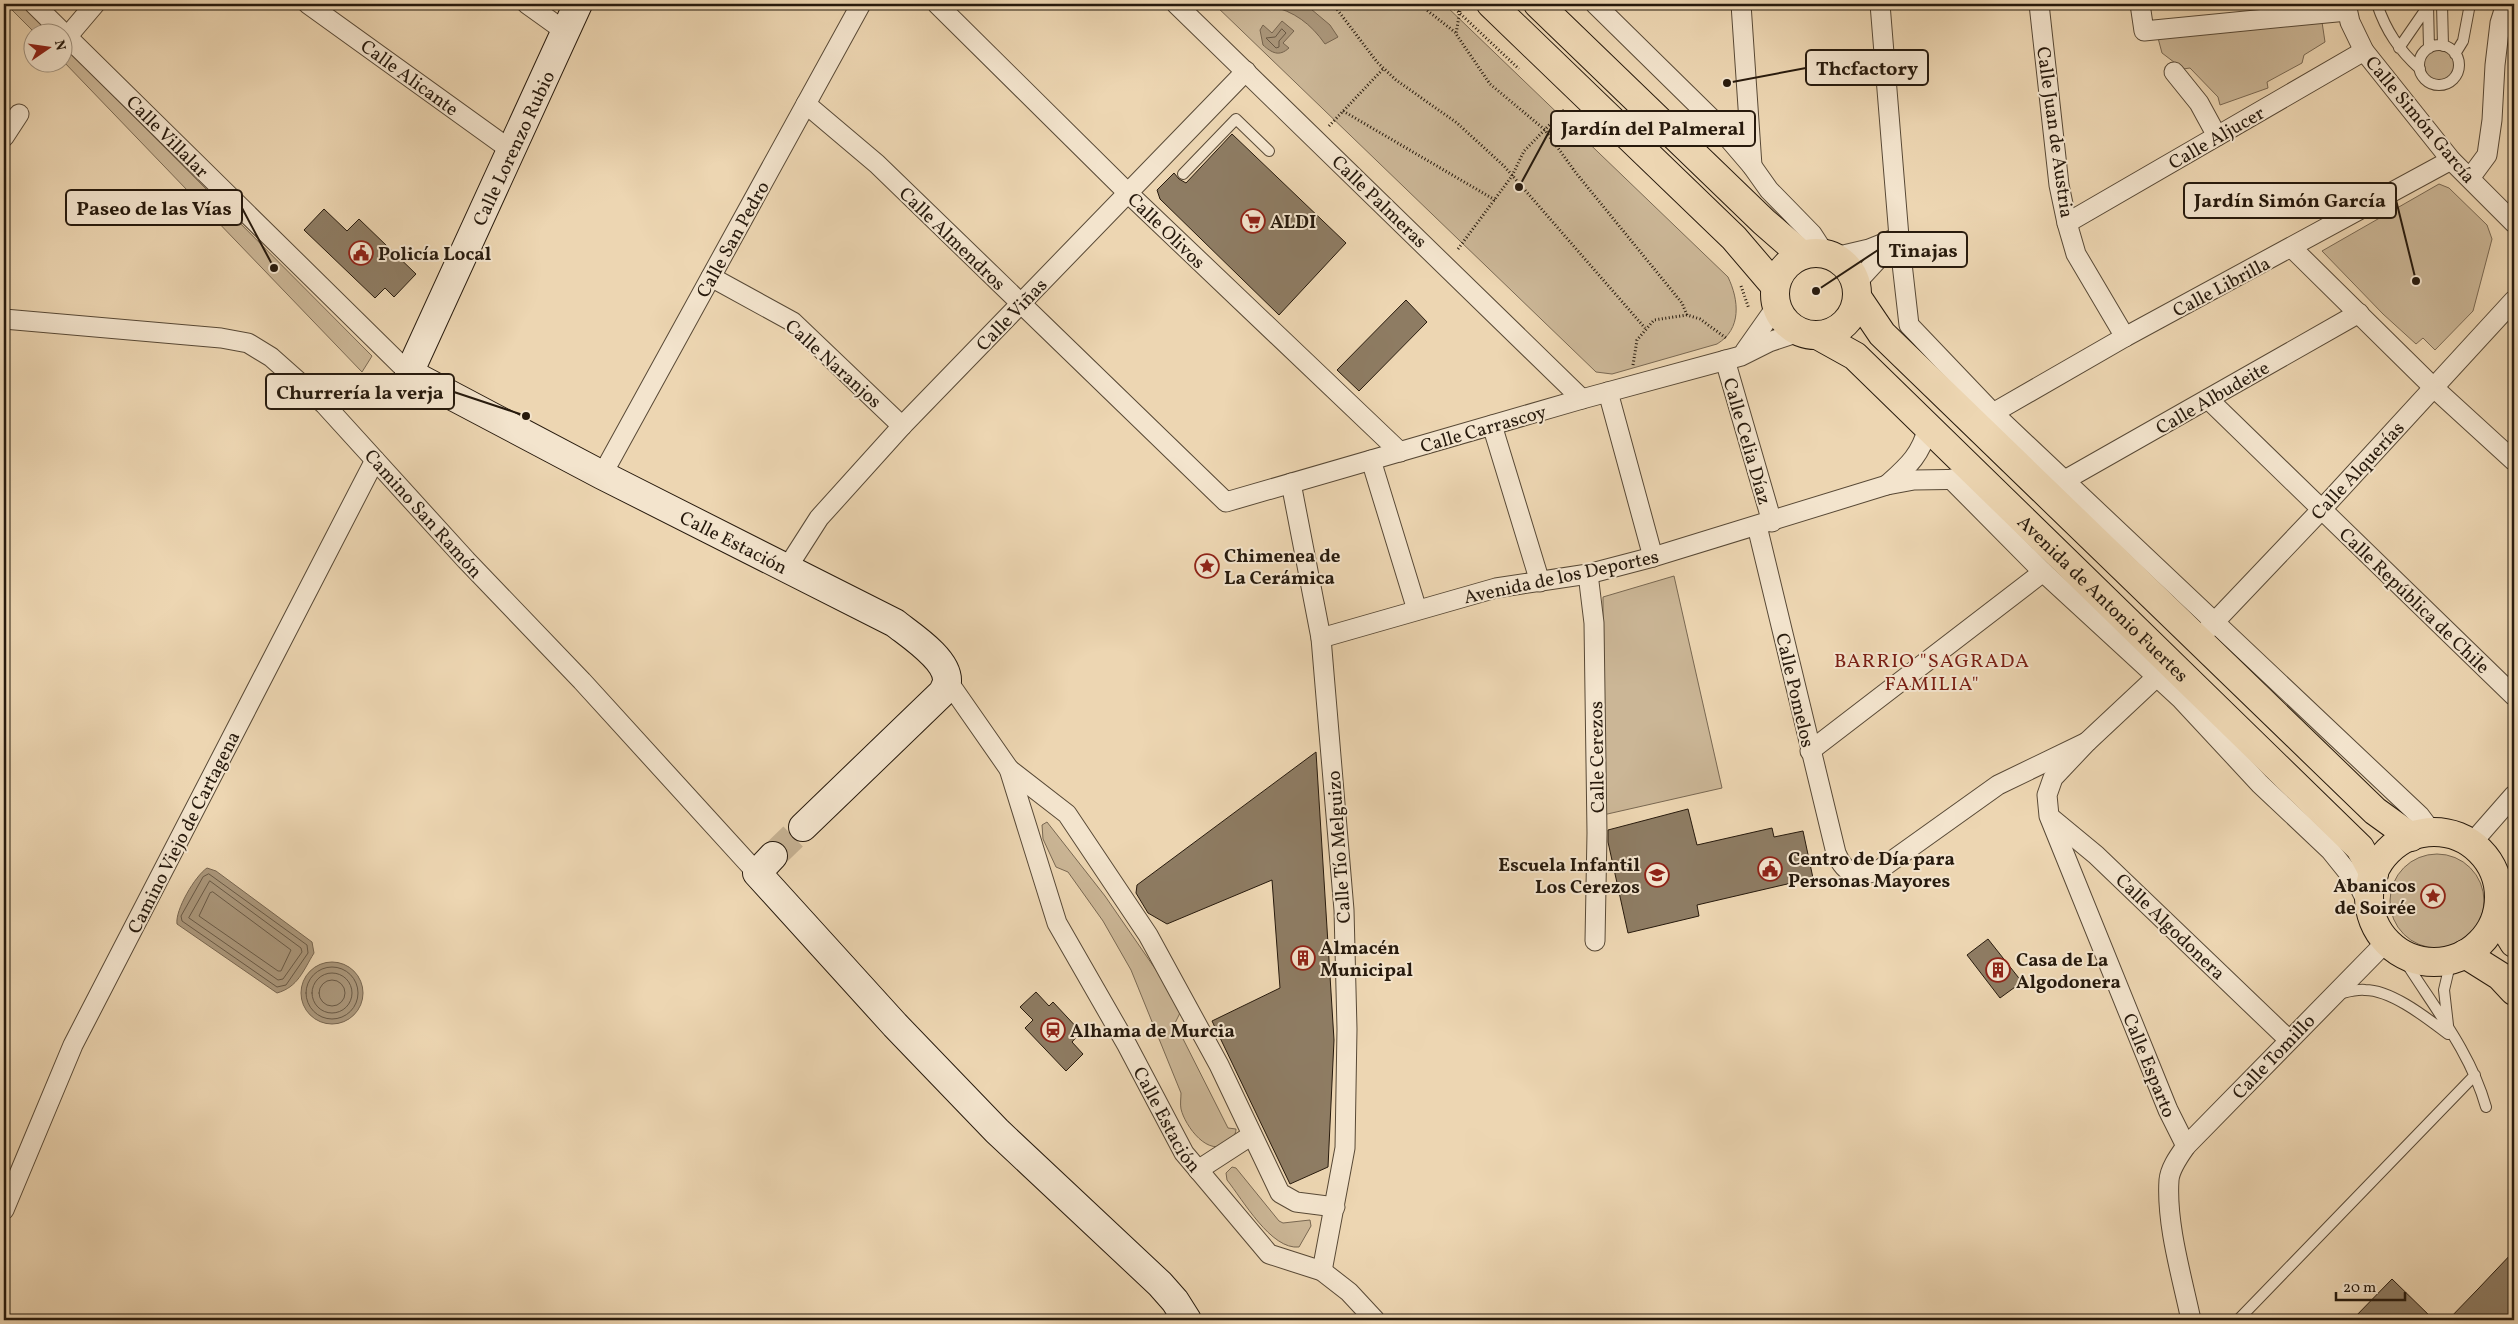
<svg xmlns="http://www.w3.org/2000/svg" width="2518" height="1324" viewBox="0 0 2518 1324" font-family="Vollkorn,serif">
<rect width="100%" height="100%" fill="#edd6b2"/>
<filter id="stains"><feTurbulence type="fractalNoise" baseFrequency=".004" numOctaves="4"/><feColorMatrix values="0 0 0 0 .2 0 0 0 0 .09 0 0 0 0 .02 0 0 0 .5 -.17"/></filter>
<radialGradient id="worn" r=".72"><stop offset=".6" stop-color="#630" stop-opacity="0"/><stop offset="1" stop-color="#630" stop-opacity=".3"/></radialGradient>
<path fill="#cbb696" stroke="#796852" d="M6 4H23L51 32H34Z
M1214 4H1444L1728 277C1739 300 1742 329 1717 344L1612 374 1596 372Z
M2322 22 2325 42 2304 55 2302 63 2267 82 2268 88 2220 105 2218 97 2190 68 2183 69 2162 53 2158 38Z
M62 44 372 356 362 372 63 61Z
M2422 65a17 17 0 1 1 34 0a17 17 0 1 1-34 0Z
M2439 184 2449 188 2487 225 2492 239 2473 311 2435 350 2423 338 2416 344 2383 314 2322 251Z
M1674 576 1722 788 1603 815V597Z
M1047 822 1105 896 1165 983 1181 1011 1175 1023 1228 1128 1236 1129C1236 1135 1232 1138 1228 1142 1209 1159 1185 1126 1181 1109 1180 1104 1181 1098 1181 1093L1131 970 1103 921 1068 872 1056 867 1043 839 1042 825Z
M2390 901a47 47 0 1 1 94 0a47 47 0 1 1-94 0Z
M1232 1167 1236 1168 1279 1221 1283 1223 1310 1220 1311 1226 1299 1247C1271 1250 1243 1200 1227 1180L1226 1173Z"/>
<path fill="#aa967a" stroke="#76644e" d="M1271 4H1305L1330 25 1338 37 1325 44C1311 24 1294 11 1270 6Z
M1282 21 1294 31 1283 43 1289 48C1279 57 1272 53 1263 45L1260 30 1263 25 1272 33Z
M207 868 216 871 312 942 314 953C303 971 298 987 277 993L177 924C175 910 195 876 207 868Z
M301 993a31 31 0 1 1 62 0a31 31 0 1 1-62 0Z"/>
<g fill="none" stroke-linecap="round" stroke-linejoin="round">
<path stroke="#685844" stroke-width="1" d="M1282 29 1286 33 1279 41V47L1276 48 1266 38 1275 37Z
M209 874 307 945 308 953 286 985 277 987 182 921 181 916 203 877Z
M210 881 301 948 302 952 283 979 278 980 189 918Z
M213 892 291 950 281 971H278L199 916 210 893Z
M306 993a26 26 0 1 1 52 0a26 26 0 1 1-52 0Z
M312 993a20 20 0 1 1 40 0a20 20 0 1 1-40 0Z
M319 993a13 13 0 1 1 26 0a13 13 0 1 1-26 0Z"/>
</g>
<path fill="#8e7c63" stroke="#271a0d" d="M1232 134 1346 243 1279 315 1160 199 1157 190 1174 173 1179 179 1186 183Z
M324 209 347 231 359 219 416 274 394 297 385 288 375 298 304 230Z
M1406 300 1427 322 1359 391 1337 370Z
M1316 752 1334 1040 1328 1167 1290 1184 1212 1021 1280 988 1272 880 1167 924 1148 913 1136 893 1137 885Z
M1688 809 1697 845 1772 828 1774 837 1803 831 1813 878 1697 905 1699 916 1628 933 1608 842V830Z
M1988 939 2022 982 2000 998 1967 955Z
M1036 992 1049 1006 1053 1002 1081 1032 1072 1042 1083 1054 1066 1071 1025 1028 1033 1020 1020 1007Z
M2514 1251V1320H2448L2478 1289Z
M2392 1279 2434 1320H2352Z"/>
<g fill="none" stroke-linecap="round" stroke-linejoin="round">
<path stroke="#c5b091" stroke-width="28" stroke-dasharray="28 14" stroke-linecap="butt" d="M773 856 803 827"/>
<g stroke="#584936" stroke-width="12">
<path id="lane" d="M2377 4C2386 31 2399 50 2420 69
M2442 4 2443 46
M2428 5 2429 48
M2419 65a20 20 0 1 1 40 0a20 20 0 1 1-40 0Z
M2399 48 2428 6
M2455 54 2463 41 2470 4
M1183 174 1236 119 1269 151
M2400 953C2431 1004 2470 1050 2486 1107
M2338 994C2347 992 2357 989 2365 990 2392 990 2428 1019 2448 1034
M2448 1025 2444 990 2451 960
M2238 1320 2475 1075"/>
</g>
<g stroke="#584936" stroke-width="21">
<g id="street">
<path d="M34 4 409 373"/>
<path d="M308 4 512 151"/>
<path d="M527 4 566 32"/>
<path d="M937 4 1129 194 1400 452"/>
<path d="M1176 4 1582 399"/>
<path d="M1595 4 1710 117 1752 166 1769 190 1812 234 1825 254"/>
<path d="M1741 4 1752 166"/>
<path d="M1880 4 1899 237 1909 325 1993 413 2420 816 2432 832"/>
<path d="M2039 4 2059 185 2067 223 2076 254 2125 337"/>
<path d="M2140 4 2144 31 2347 11"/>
<path d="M2346 4 2350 22 2364 51 2451 160 2514 223"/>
<path d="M67 37 95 4"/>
<path d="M2174 72 2199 103 2217 136"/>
<path d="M806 104 877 164 1226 502 1582 399 1741 356 1769 342 1799 332"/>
<path d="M4 137 19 114"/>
<path d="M2470 178 2487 155 2492 120 2495 65 2500 23 2506 4"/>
<path d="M2067 223 2364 51"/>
<path d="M2292 248 2433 387 2514 461"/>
<path d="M1835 257 1869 249 1899 237"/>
<path d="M711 277 793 322 902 426"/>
<path d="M1856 283 1893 243"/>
<path d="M4 319 221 338 248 343 271 357 325 405 466 560 582 681 757 873"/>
<path d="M1745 351 1776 307"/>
<path d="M1725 360 1772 522"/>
<path d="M1608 392 1653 557"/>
<path d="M2208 399 2514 696"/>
<path d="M1993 413 2125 337 2451 160"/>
<path d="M1492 425 1540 582"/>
<path d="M1371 460 1417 610"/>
<path d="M602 475 861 4"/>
<path d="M1951 479 2043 572 2181 699 2260 784 2330 850 2359 886 2372 913"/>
<path d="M2065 480 2359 313"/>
<path d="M1291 483 1321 638 1344 910 1347 1029 1345 1148 1322 1271"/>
<path d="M1887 485C1908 466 1921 455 1928 427"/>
<path d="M1757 526 1836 853C1845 875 1858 878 1879 870L1998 785 2087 742"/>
<path d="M787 568 819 518 902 426 1246 71"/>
<path d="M1588 574 1594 623 1597 833 1595 941"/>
<path d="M2205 632 2322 509 2514 300"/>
<path d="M1321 638 1496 588 1588 574 1653 557 1887 485 1914 480 1982 479"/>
<path d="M2165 669 2087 742 2053 778 2047 795 2049 816 2168 1110 2186 1146"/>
<path id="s1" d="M947 680 1009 769 1057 923 1127 1045 1184 1153 1269 1254 1322 1271 1349 1292 1375 1320"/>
<path d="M1810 751 2043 572"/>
<path d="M1009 769 1067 814 1148 935 1219 1065 1280 1193 1296 1202 1335 1207"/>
<path d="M2050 817 2096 855 2289 1040"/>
<path d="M2471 844 2514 795"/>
<path d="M2497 881 2514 897"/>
<path d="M1198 1170 1252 1135"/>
<path d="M4 1210 73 1045 375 460"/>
<path d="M2191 1320C2182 1277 2166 1224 2169 1180 2170 1168 2179 1156 2186 1146L2387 941"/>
</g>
</g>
<g stroke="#271a0d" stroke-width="30">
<g id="secondary">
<path id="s2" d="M578 4 409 373 602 475 895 623C910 635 948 659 947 681 947 684 944 689 943 692L803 827"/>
<path d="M773 856 757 873 895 1025 997 1131 1160 1284 1175 1301 1187 1320"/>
</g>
</g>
<g stroke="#271a0d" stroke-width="30">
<g id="primary">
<path d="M1491 4 1734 238 1775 286"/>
<path d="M1538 4 1764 222 1802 255"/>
<circle cx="1816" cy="294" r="41"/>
<path d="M1857 297 1882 334 2375 811 2411 837"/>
<path id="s3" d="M1819 336 1855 356 2360 848 2374 874"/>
<circle cx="2434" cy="897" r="65"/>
<path d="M2497 915 2514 943"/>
<path d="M2465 954 2500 976 2514 991"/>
</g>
</g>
<path stroke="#271a0d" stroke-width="3" stroke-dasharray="1 2.5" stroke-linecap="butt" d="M1333 4 1377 62 1396 80 1457 123 1504 166 1645 328
M1419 4 1456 33
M1450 4 1519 69
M1461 4 1456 34 1490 84 1545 130 1576 173 1682 303 1687 315
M1343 111 1495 200
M1329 126 1384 68
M1458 249 1512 176 1524 151 1564 110
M1741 286 1749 309
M1633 365 1637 340 1654 320 1687 315 1700 319 1726 338"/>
<use href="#lane" stroke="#f3e4cd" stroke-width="10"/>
<use href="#street" stroke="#f3e4cd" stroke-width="19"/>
<use href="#secondary" stroke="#f3e4cd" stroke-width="28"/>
<use href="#primary" stroke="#edd6b2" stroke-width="28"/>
</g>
<defs>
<g id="supermarket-ring" transform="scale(1.25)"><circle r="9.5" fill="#f3e4cd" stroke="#8f2418" stroke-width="1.5"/><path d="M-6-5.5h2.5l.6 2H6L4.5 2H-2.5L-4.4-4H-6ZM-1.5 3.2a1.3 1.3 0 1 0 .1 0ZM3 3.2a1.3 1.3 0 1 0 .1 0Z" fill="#8f2418"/></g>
<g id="civic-ring" transform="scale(1.25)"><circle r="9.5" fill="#f3e4cd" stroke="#8f2418" stroke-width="1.5"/><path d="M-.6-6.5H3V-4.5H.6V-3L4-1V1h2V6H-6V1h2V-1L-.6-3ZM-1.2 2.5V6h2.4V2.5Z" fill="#8f2418"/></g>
<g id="sight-ring" transform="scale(1.25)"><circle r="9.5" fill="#f3e4cd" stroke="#8f2418" stroke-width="1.5"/><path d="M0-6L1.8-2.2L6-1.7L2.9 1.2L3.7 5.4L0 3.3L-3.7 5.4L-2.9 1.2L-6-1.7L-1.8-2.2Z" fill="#8f2418"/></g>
<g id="school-ring" transform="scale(1.25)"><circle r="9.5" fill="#f3e4cd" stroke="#8f2418" stroke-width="1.5"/><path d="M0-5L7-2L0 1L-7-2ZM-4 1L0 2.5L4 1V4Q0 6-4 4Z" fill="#8f2418"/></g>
<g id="building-ring" transform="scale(1.25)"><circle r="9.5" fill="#f3e4cd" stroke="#8f2418" stroke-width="1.5"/><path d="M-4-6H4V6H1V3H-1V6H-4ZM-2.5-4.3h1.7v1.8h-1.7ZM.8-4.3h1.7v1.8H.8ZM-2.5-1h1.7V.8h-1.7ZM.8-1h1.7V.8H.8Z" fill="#8f2418"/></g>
<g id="station-ring" transform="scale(1.25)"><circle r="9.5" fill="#f3e4cd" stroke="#8f2418" stroke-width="1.5"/><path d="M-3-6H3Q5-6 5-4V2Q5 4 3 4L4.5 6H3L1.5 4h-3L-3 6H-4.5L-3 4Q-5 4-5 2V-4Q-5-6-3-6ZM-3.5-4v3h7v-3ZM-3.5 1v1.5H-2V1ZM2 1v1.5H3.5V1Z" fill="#8f2418"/></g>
</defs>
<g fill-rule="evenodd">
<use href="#supermarket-ring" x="1253" y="221"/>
<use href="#civic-ring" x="361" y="253"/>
<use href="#sight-ring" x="1207" y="566"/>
<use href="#civic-ring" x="1770" y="869"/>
<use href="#school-ring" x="1657" y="875"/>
<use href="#sight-ring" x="2433" y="896"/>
<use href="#building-ring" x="1303" y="958"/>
<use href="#building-ring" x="1998" y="970"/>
<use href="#station-ring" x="1053" y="1030"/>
</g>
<g text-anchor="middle" stroke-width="4" stroke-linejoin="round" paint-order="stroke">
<g font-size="19" fill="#271a0d" stroke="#f3e4cd">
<text transform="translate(410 77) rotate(36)" y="7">Calle Alicante</text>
<text transform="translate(2421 119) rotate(50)" y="7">Calle Simón García</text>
<text transform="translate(2056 132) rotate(82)" y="7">Calle Juan de Austria</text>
<text transform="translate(168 136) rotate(45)" y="7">Calle Villalar</text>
<text transform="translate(2216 137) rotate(-30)" y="7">Calle Aljucer</text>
<text transform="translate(513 148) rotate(-65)" y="7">Calle Lorenzo Rubio</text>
<text transform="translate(1380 201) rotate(44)" y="7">Calle Palmeras</text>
<text transform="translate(1167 230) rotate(44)" y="7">Calle Olivos</text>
<text transform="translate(953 238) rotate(44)" y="7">Calle Almendros</text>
<text transform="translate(732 239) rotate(-61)" y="7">Calle San Pedro</text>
<text transform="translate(2221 286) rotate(-28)" y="7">Calle Librilla</text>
<text transform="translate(1011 314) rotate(-46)" y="7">Calle Viñas</text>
<text transform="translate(834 363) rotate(42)" y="7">Calle Naranjos</text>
<text transform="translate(2212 397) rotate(-30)" y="7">Calle Albudeite</text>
<text transform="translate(1483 428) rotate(-16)" y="7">Calle Carrascoy</text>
<text transform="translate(1748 441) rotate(74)" y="7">Calle Celia Díaz</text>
<text transform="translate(2357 470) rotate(-47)" y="7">Calle Alquerías</text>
<text transform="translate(424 513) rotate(48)" y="7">Camino San Ramón</text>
<text dy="7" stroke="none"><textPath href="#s2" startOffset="772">Calle Estación</textPath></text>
<text transform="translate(1561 576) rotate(-12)" y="7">Avenida de los Deportes</text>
<text dy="7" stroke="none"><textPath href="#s3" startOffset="388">Avenida de Antonio Fuertes</textPath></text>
<text transform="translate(2415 600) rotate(44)" y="7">Calle República de Chile</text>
<text transform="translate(1796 690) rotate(77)" y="7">Calle Pomelos</text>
<text transform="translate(1596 757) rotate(-91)" y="7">Calle Cerezos</text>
<text transform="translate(183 832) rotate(-63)" y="7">Camino Viejo de Cartagena</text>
<text transform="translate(1338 847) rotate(-94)" y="7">Calle Tío Melguizo</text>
<text transform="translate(2171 926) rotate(44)" y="7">Calle Algodonera</text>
<text transform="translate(2273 1056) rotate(-46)" y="7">Calle Tomillo</text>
<text transform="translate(2150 1065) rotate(68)" y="7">Calle Esparto</text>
<text dy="7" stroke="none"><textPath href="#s1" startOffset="495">Calle Estación</textPath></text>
</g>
<g font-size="19" font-weight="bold" fill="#271a0d" stroke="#f3e4cd" text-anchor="start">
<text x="1270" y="228">ALDI</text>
<text x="378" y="260">Policía Local</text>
<text x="1224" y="562">Chimenea de<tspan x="1224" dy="22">La Cerámica</tspan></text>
<text x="1788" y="865">Centro de Día para<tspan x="1788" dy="22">Personas Mayores</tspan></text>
<text x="1640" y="871" text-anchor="end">Escuela Infantil<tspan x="1640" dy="22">Los Cerezos</tspan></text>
<text x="2416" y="892" text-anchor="end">Abanicos<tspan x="2416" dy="22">de Soirée</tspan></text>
<text x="1320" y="954">Almacén<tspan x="1320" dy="22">Municipal</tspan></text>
<text x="2016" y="966">Casa de La<tspan x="2016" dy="22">Algodonera</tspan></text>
<text x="1070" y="1037">Alhama de Murcia</text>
</g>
<g font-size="20" letter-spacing="1" fill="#7a1f14" stroke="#f3e4cd">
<text x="1932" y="667">BARRIO "SAGRADA<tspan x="1932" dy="23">FAMILIA"</tspan></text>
</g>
</g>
<path fill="none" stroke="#271a0d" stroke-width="2" d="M1727 83L1806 68M1519 187L1551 128M2416 281L2396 200M274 268L242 208M1816 291L1878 250M526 416L454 392"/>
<g fill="#271a0d" stroke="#f3e4cd" stroke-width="2">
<circle cx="1727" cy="83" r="5"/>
<circle cx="1519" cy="187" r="5"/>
<circle cx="2416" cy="281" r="5"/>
<circle cx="274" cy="268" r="5"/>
<circle cx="1816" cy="291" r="5"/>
<circle cx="526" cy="416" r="5"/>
</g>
<g fill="#f3e4cd" stroke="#271a0d" stroke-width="2">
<rect x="1806" y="50" width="122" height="35" rx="5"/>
<rect x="1551" y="111" width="204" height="35" rx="5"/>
<rect x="2184" y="183" width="212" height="35" rx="5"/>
<rect x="66" y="190" width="176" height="35" rx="5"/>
<rect x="1878" y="232" width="89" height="35" rx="5"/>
<rect x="266" y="374" width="188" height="35" rx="5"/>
</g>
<g font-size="20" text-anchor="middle" font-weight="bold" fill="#271a0d">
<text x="1867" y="75">Thcfactory</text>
<text x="1653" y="135">Jardín del Palmeral</text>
<text x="2290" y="207">Jardín Simón García</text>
<text x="154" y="215">Paseo de las Vías</text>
<text x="1923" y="257">Tinajas</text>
<text x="360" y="399">Churrería la verja</text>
</g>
<rect width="2518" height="1324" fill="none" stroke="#edd6b2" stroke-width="20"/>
<rect x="5" y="5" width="2508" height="1314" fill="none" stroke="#271a0d" stroke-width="2.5"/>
<rect x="10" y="10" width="2498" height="1304" fill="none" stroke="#271a0d"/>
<g transform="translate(48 48) rotate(77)"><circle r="24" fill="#f3e4cd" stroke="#a19380"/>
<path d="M0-4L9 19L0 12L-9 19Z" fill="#8f2418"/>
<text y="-8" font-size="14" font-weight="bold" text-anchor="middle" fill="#271a0d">N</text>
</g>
<path d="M2336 1292v8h69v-8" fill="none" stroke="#271a0d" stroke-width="2.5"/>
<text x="2343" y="1292" font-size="15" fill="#271a0d" stroke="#f3e4cd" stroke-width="4" paint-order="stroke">20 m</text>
<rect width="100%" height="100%" filter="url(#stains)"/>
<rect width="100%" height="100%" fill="url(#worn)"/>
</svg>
